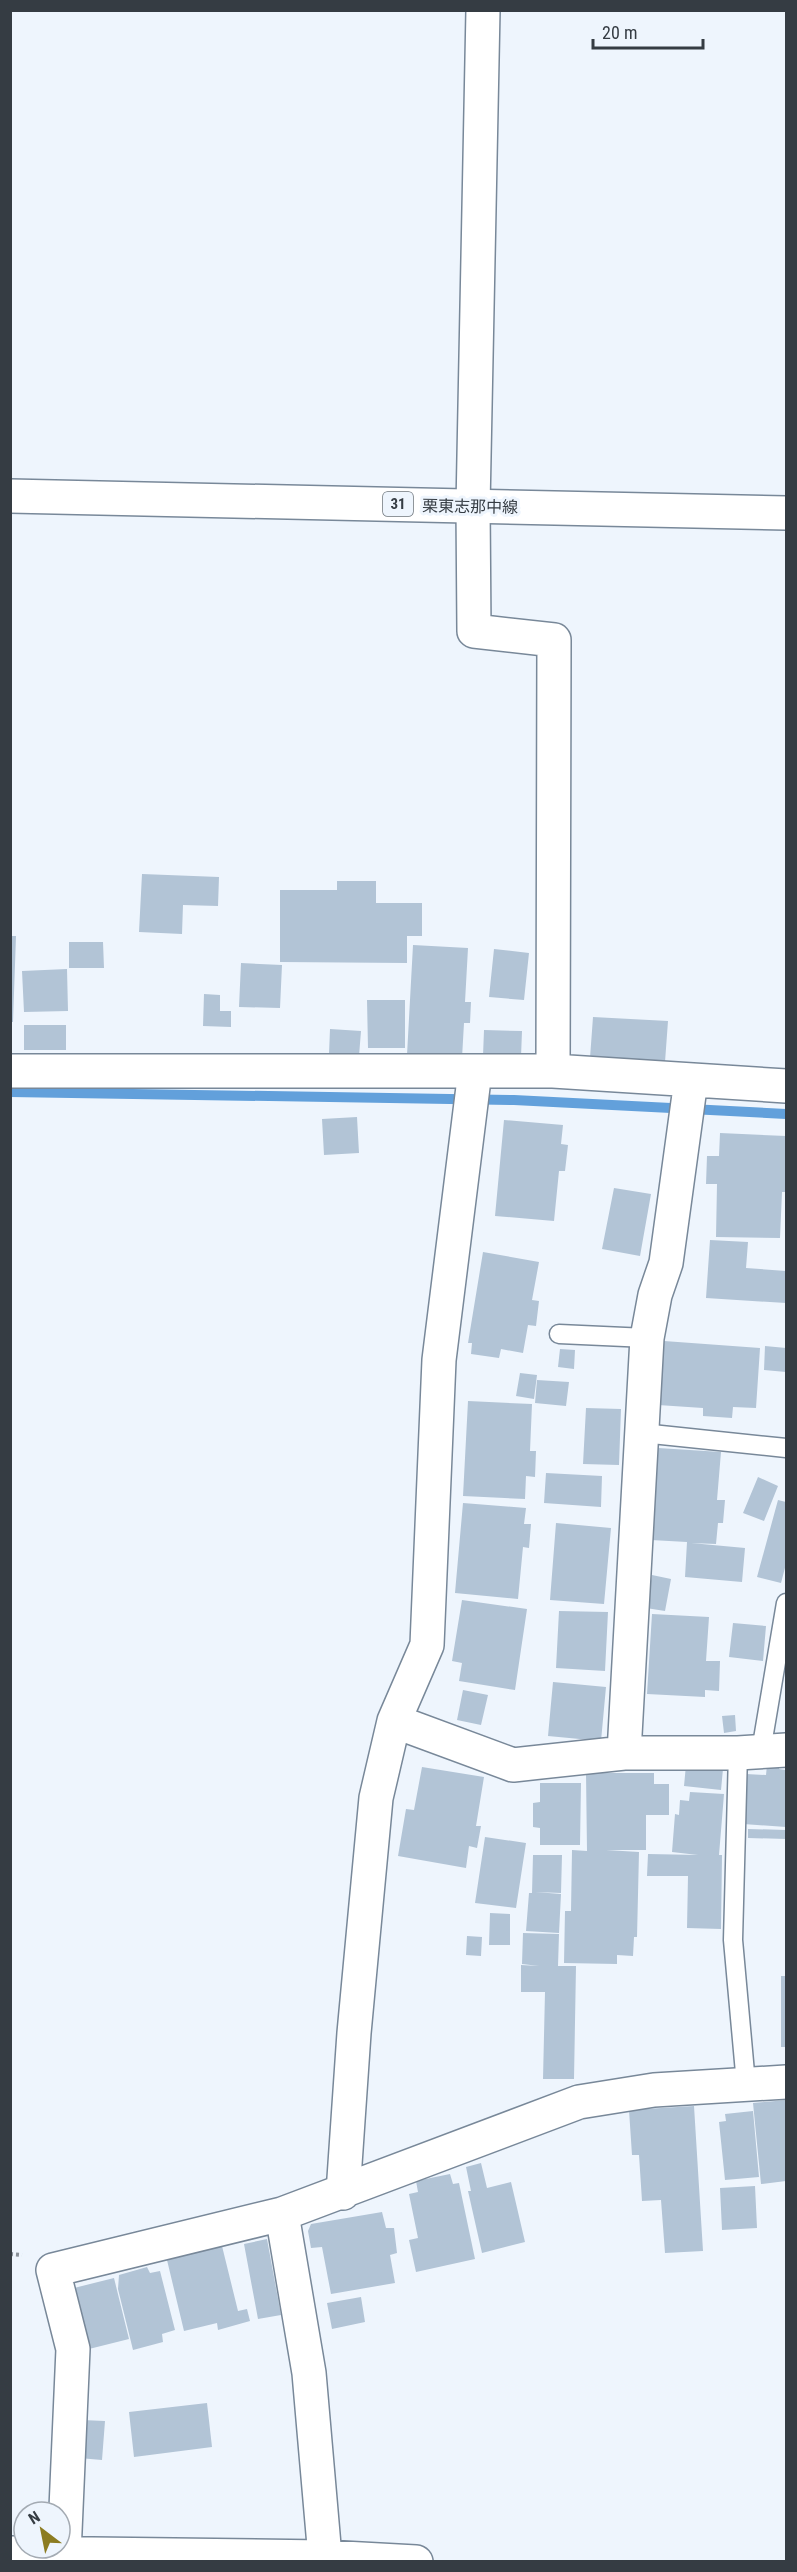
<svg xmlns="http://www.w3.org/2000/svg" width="797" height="2572" viewBox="0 0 797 2572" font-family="'Roboto Condensed','Noto Sans JP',sans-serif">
<rect width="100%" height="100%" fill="#eef5fd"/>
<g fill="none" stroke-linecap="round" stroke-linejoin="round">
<path stroke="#62a0db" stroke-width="10" d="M10 1092 514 1100 786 1114"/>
</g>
<path fill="#b2c4d6" d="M142 874 219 877 218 906 183 905 182 934 139 932Z
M337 881H376V903H422V936H407V963L280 962V890H337Z
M10 936H16L13 1022H10Z
M69 942H103L104 968H69Z
M413 945 468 948 465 1002H471L470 1023H464L462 1058 407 1055Z
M494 949 529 953 524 1000 489 997Z
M241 963 282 965 280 1008 239 1007Z
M67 969 68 1011 24 1012 22 971Z
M204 994 220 995V1011H231V1027L203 1026Z
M367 1000H405V1048H368Z
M593 1017 668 1021 665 1062 590 1058Z
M24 1025H66V1050H24Z
M330 1029 361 1031 359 1056 329 1054Z
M484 1030 522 1031 521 1057 483 1056Z
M357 1117 359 1153 324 1155 322 1119Z
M504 1120 563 1125 561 1144 568 1145 565 1171H559L554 1221 495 1216Z
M720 1133 786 1136V1192H782L780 1238 716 1237 717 1184H706L707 1156H719Z
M614 1188 651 1194 640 1256 602 1249Z
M710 1240 748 1242 746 1268 786 1271V1303L706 1298Z
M483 1252 539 1262 532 1300 539 1301 536 1326 528 1325 523 1353 501 1349 499 1358 471 1354 472 1343H468Z
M664 1341 760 1348 756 1408 733 1407 732 1418 703 1416V1408L658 1405Z
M765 1346 786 1348V1372L764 1370Z
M560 1349 575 1350 574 1369 558 1367Z
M520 1373 537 1375 534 1399 516 1396Z
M537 1380 569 1382 566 1406 535 1403Z
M468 1401 532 1404 530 1451H536L535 1477 526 1476 525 1499 463 1496Z
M586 1408 621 1409 619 1465 583 1464Z
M658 1448 721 1452 717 1500H725L723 1523H718L716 1544 691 1543 745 1548 742 1582 685 1577 687 1542 651 1540Z
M546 1473 602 1476 601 1507 544 1503Z
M758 1477 778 1486 764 1521 743 1513Z
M778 1500 786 1502V1564L781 1583 757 1577Z
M463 1503 526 1508 524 1524H531L529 1548 523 1547 518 1599 455 1593Z
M556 1523 611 1528 604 1604 550 1600Z
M652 1575 671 1579 665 1611 646 1608Z
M462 1600 527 1609 515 1690 459 1681 462 1663 452 1661Z
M559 1611 608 1612 605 1671 556 1668Z
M652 1614 709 1617 706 1661H720L719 1691 705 1690V1697L647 1694Z
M733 1623 766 1626 763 1661 729 1657Z
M553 1682 606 1687 601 1741 548 1736Z
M463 1690 488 1695 481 1725 457 1720Z
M735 1715 736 1731 724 1733 722 1716Z
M686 1765 723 1769 721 1790 684 1786Z
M767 1765H779V1769L786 1770V1827L743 1824 746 1774 766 1775Z
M422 1767 484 1777 476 1826H481L477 1848 469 1846 466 1868 398 1856 406 1809 414 1810Z
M586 1773H654V1784H669V1815H646V1850H606L639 1852 637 1937H634L633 1956 617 1955V1964L564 1963 565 1911H571L572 1850 587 1851Z
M540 1783H581L580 1845H540V1828L533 1827V1803L540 1802Z
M690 1792 724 1794 719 1855H722L721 1929 687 1928 688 1876H647L648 1854 698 1855 672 1852 675 1814 679 1815 680 1800 689 1801Z
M748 1829 786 1830V1839L748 1838Z
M485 1837 526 1843 516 1908 475 1903Z
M533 1855H562L561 1893 535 1892 561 1894 559 1933 526 1931 529 1893H532Z
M490 1913 510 1914V1945H489Z
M523 1933 559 1934 558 1966H576L574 2079H543L545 1992H521V1965L539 1966 522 1964Z
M467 1936 482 1937 481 1956 466 1955Z
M781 1976H786V2047H781Z
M786 2100V2181L761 2184 753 2103Z
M694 2106 703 2251 665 2253 661 2200 642 2201 639 2155H632L629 2110Z
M753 2111 759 2177 725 2180 719 2122 726 2121 725 2114Z
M481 2163 487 2188 511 2182 525 2242 482 2253 468 2191H471L466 2167Z
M450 2174 453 2184 459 2183 475 2259 416 2272 409 2240 418 2238 409 2194 418 2192 416 2181Z
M755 2186 757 2228 722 2230 720 2188Z
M382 2212 386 2228H394L397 2253 390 2255 395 2283 331 2294 322 2247 311 2248 308 2231 311 2224Z
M267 2239 281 2315 258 2319 244 2244Z
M222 2246 238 2311 247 2309 250 2321 218 2330 217 2323 184 2331 167 2260Z
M147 2267 150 2273 160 2271 175 2330 162 2334 163 2342 133 2350 118 2289 119 2275Z
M114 2278 129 2339 85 2350 70 2289Z
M361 2297 365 2322 332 2329 327 2303Z
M207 2403 212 2447 134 2457 129 2412Z
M82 2420 105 2421 102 2460 79 2458Z"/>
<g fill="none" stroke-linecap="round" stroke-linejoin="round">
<g stroke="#788899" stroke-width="21">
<path id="service" d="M559 1334 647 1338
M642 1433 786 1448
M761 1751 786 1603
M738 1753 733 1940 746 2084"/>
</g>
<g stroke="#788899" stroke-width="36">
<path id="minor" d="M483 10 473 506 474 631 554 640 553 1071
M10 1071H553L786 1086
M394 1721 513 1765 624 1753H738L786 1750
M624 1753 647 1338 655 1295 666 1263 691 1080
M343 2193 354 2033 376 1798 394 1721 427 1645 439 1360 475 1071
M10 2553 325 2557 416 2562
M64 2554 73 2349 53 2270 282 2214
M325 2557 309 2373 282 2214 579 2102 654 2090 786 2082"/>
</g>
<g stroke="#788899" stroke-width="36">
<path id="primary" d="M10 496 786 513"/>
</g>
<path stroke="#899098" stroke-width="4" stroke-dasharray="3 3" stroke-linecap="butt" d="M10 2254 22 2255"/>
<use href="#service" stroke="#fff" stroke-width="18"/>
<use href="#minor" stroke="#fff" stroke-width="33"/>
<use href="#primary" stroke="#fff" stroke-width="33"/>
</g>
<g text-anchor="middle" stroke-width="6" stroke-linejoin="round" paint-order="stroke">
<rect fill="#eef5fd" stroke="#6c747b" stroke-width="1.5" x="383" y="492" width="30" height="24" rx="4.5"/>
<g font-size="15" font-weight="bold" fill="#353c43">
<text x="398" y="509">31</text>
</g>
<g font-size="16" fill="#353c43" stroke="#eef5fd">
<text transform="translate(470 506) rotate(1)" y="6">栗東志那中線</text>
</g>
</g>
<rect width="797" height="2572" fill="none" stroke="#353c43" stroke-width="24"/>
<g transform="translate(42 2530) rotate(328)"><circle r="28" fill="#eef5fd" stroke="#a4abb3" stroke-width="1.5"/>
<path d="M0-4.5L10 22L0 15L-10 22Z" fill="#8c7c21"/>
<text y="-9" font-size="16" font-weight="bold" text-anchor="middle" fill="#353c43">N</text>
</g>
<path d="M593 39v9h110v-9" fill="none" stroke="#353c43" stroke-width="3"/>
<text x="602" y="39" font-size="18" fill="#353c43" stroke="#eef5fd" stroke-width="4.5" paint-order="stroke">20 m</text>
</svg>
